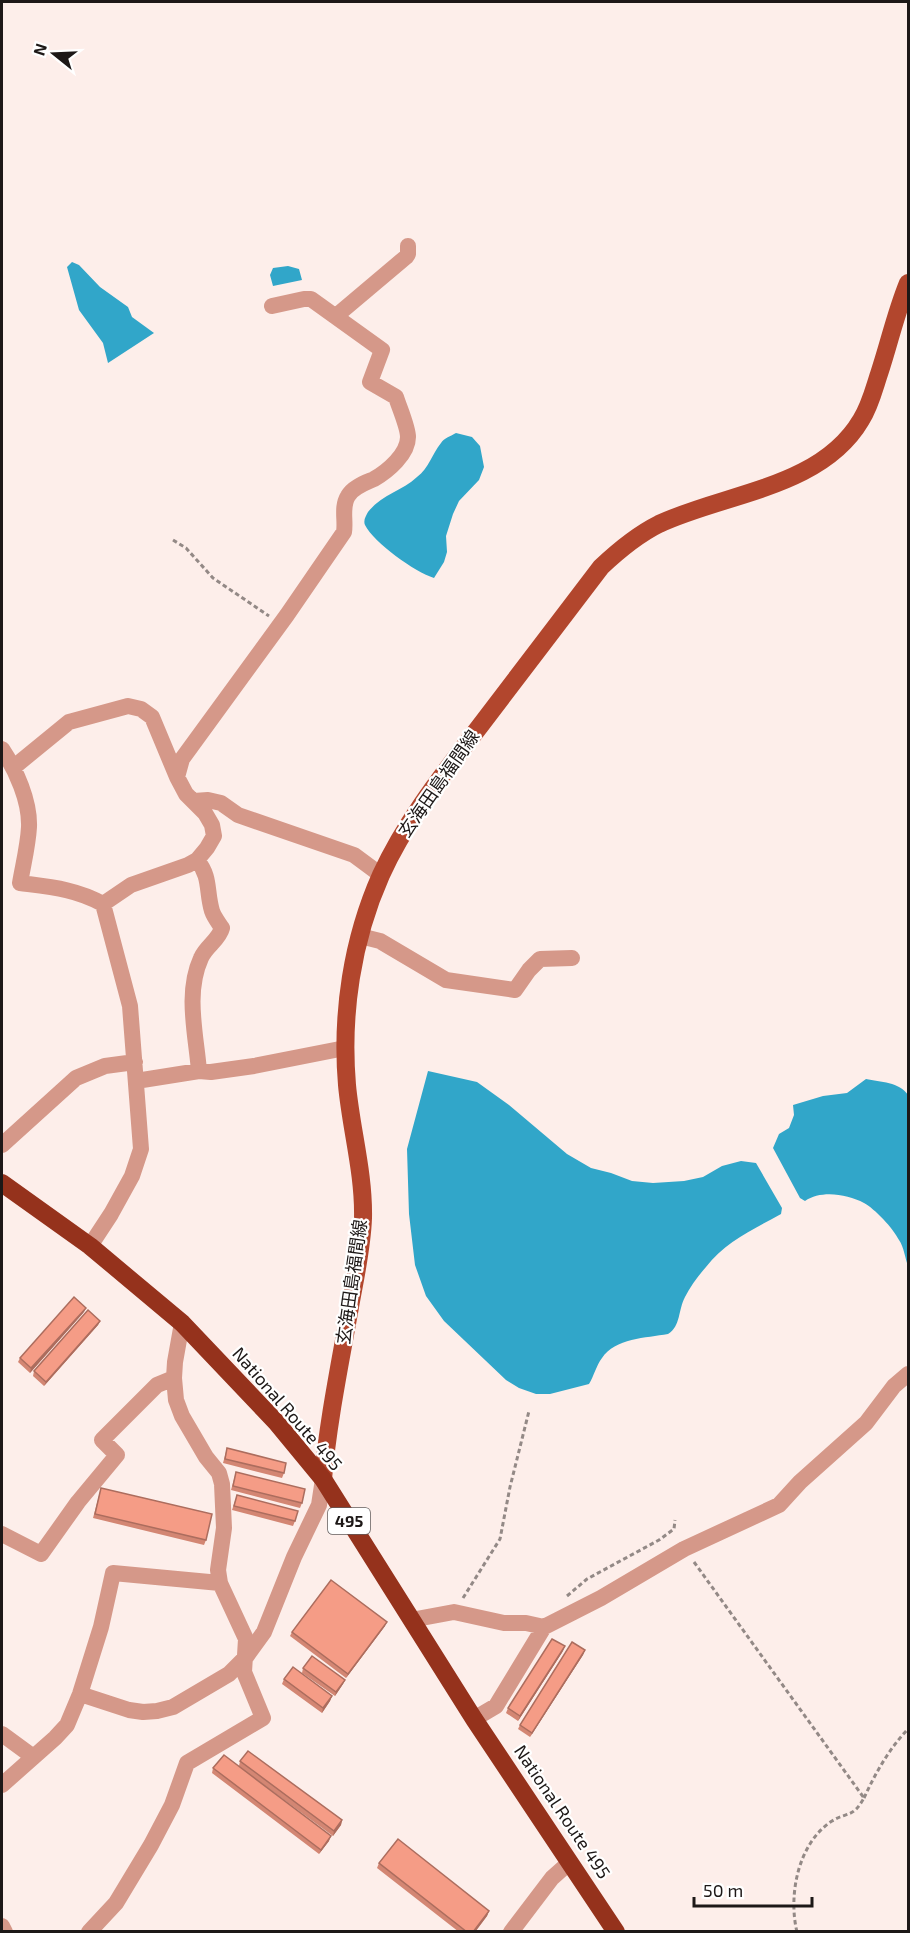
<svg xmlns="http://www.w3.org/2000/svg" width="910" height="1933" viewBox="0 0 910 1933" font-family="'Exo 2','Noto Sans JP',sans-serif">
<rect width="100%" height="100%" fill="#fdeeea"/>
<path fill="#31a6c9" d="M72 262 79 265 100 287 128 307 132 317 154 333 108 363 103 343 79 310 67 267Z
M288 266 299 269 302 280 273 286 270 275 273 268Z
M456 433 472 437 480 446 484 467 479 480 459 501 453 514 446 536 447 552 444 562 434 578C415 572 374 543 365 525 363 520 366 516 368 512 381 495 402 491 417 477 429 468 432 454 441 443 444 438 451 436 456 433Z
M428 1071 477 1082 509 1105 567 1154 591 1168 611 1173 632 1181 653 1183 684 1181 703 1177 722 1166 741 1161 756 1163 782 1208 781 1214C754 1229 725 1242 706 1267 698 1276 690 1287 685 1297 678 1310 681 1326 668 1334 646 1338 615 1338 602 1358 596 1366 594 1376 589 1384L550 1394H536L519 1388 506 1380 444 1321 426 1296 415 1265 409 1214 407 1149Z
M866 1079C880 1082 900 1082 908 1095V1266C905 1258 904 1247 899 1240 893 1228 875 1209 864 1203 847 1194 821 1190 805 1201L800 1198 773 1148 779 1134 789 1128 794 1115 793 1105 823 1096 847 1093Z"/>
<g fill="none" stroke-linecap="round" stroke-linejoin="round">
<path stroke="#938986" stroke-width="3" stroke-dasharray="4.5 3" stroke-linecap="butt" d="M173 540 186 548 213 578 269 616
M694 1562 864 1798C852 1819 848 1811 832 1821 798 1843 788 1895 797 1932
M567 1596 587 1579 659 1540 674 1529 675 1520
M463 1598 500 1539 510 1487 529 1411
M864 1798C876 1772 889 1749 908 1729"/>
<path stroke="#d59889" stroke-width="16" d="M336 316 406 257 408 254V246
M2 749C16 770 30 801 29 827 28 846 23 865 20 883 51 887 76 889 103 904L130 1006 141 1149 132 1176 111 1214 90 1246
M14 767 69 722 128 706 141 709 152 717 177 777
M194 801 208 800 221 803 238 815 354 855 381 875
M197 860C211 877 206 891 212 911 214 917 218 922 222 928 219 940 206 946 201 958 185 993 196 1034 199 1071
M103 904 131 885 188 865 197 860 207 848 214 836 212 825 205 813 186 794 177 777 182 759 287 615 344 532C346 521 341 507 348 496 353 487 365 483 374 479 388 471 408 454 408 437 408 427 399 407 396 397L370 382 382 350 311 299H304L272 306
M360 936 380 941 446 980 515 990 529 970 540 959 572 958
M136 1081 199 1071 211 1072 254 1066 345 1048
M2 1145 76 1078 105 1066 135 1062
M2 1534 41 1554 78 1502 117 1455 102 1440 157 1385 174 1378
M411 1620 454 1612 504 1623H526L544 1627 601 1598 684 1549 779 1505 800 1482 866 1423 894 1386 908 1374
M80 1694 129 1710 143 1712 157 1711 173 1707 229 1674 246 1657 264 1632 294 1557 319 1505 323 1479
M474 1719 496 1706 544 1627
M2 1734 32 1756
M2 1785 55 1738 67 1725 80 1694 101 1627 113 1573 220 1583
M2 1926 5 1932
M89 1932 116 1903 151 1845 172 1805 187 1763 263 1718 244 1672 246 1639 220 1583 218 1570 224 1528 222 1484 219 1473 206 1457 182 1416 176 1400 174 1378 175 1362 182 1323
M511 1932 552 1878 570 1862"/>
<path stroke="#b2462d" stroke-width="18" d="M323 1479C328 1421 340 1364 350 1307 355 1278 362 1248 363 1218 364 1173 351 1129 347 1085 341 1014 352 940 381 875 406 820 444 773 480 726 520 673 561 620 601 567 619 550 637 535 659 524 725 493 821 488 861 420 870 406 874 389 879 374 889 344 896 312 908 283"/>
<path stroke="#95321c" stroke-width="18" d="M2 1183 90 1246 182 1323 276 1422 323 1479 474 1719 616 1932"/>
</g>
<path fill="#d38673" d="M84 1312 30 1373 18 1362 20 1358Z
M100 1321 98 1325 44 1386 33 1376 34 1371Z
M227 1448 284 1473 282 1478 223 1463Z
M236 1472 302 1503 300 1508 231 1490Z
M101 1488 206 1540 204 1545 93 1518Z
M237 1495 295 1521 293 1526 232 1510Z
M385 1626 346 1678 290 1636 292 1632Z
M585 1650 583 1655 530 1737 518 1729 520 1725Z
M563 1651 518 1721 506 1713 508 1708Z
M303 1668 345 1680 343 1684 335 1696 302 1673Z
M284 1679 332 1696 330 1701 322 1713 282 1684Z
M240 1761 342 1820 341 1825 333 1836 245 1771 329 1841 319 1854 212 1773 213 1768 239 1766Z
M379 1863 489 1911 487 1916 475 1932H459L377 1868Z"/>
<path fill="#ac6d5e" d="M86 1308 84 1312 30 1373 31 1368Z
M100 1321 98 1325 44 1386 46 1382Z
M387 1622 385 1626 346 1678 348 1674Z
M565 1646 563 1651 518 1721 520 1716Z
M585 1650 583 1655 530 1737 532 1733Z
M345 1680 343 1684 335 1696 336 1692Z
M332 1696 330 1701 322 1713 323 1708Z
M342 1820 341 1825 333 1836 334 1831Z
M331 1836 329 1841 319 1854 321 1850Z
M489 1911 487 1916 475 1932H473Z"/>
<path fill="#f59c86" stroke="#ac6d5e" stroke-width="1.5" d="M74 1297 86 1308 31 1368 20 1358Z
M88 1310 100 1321 46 1382 34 1371Z
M227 1448 286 1463 284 1473 225 1459Z
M236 1472 305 1489 302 1503 233 1486Z
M101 1488 212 1514 206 1540 95 1514Z
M237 1495 298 1511 295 1521 234 1506Z
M331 1580 387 1622 348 1674 292 1632Z
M552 1639 565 1646 520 1716 508 1708Z
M572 1642 585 1650 532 1733 520 1725Z
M312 1656 345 1680 336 1692 303 1668Z
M293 1667 332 1696 323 1708 284 1679Z
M248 1751 342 1820 334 1831 240 1761Z
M224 1755 331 1836 321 1850 213 1768Z
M398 1839 489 1911 473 1932H467L379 1863Z"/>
<g text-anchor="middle" stroke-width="4.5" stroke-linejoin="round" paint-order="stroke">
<rect fill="#fff" stroke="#615d5d" stroke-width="1.5" x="328" y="1508" width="42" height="26" rx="4.5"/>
<g font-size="16" font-weight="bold" fill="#1d1817">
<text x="349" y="1527">495</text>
</g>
<g font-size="18" fill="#1d1817" stroke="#fff">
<text transform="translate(439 784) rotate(-55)" y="6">玄海田島福間線</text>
<text transform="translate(352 1282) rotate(-82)" y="6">玄海田島福間線</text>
<text transform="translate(287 1409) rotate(49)" y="6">National Route 495</text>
<text transform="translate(562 1812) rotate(56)" y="6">National Route 495</text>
</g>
</g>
<rect width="910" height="1933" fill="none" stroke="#1d1817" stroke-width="6"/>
<g transform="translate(54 54) rotate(288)" stroke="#ffffff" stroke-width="4.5" paint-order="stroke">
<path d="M0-4.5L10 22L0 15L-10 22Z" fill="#1d1817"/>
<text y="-9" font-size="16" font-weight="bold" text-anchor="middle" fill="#1d1817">N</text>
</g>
<path d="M694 1897v9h118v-9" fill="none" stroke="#1d1817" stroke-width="3"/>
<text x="703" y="1897" font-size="18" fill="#1d1817" stroke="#ffffff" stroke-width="4.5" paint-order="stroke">50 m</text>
</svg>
